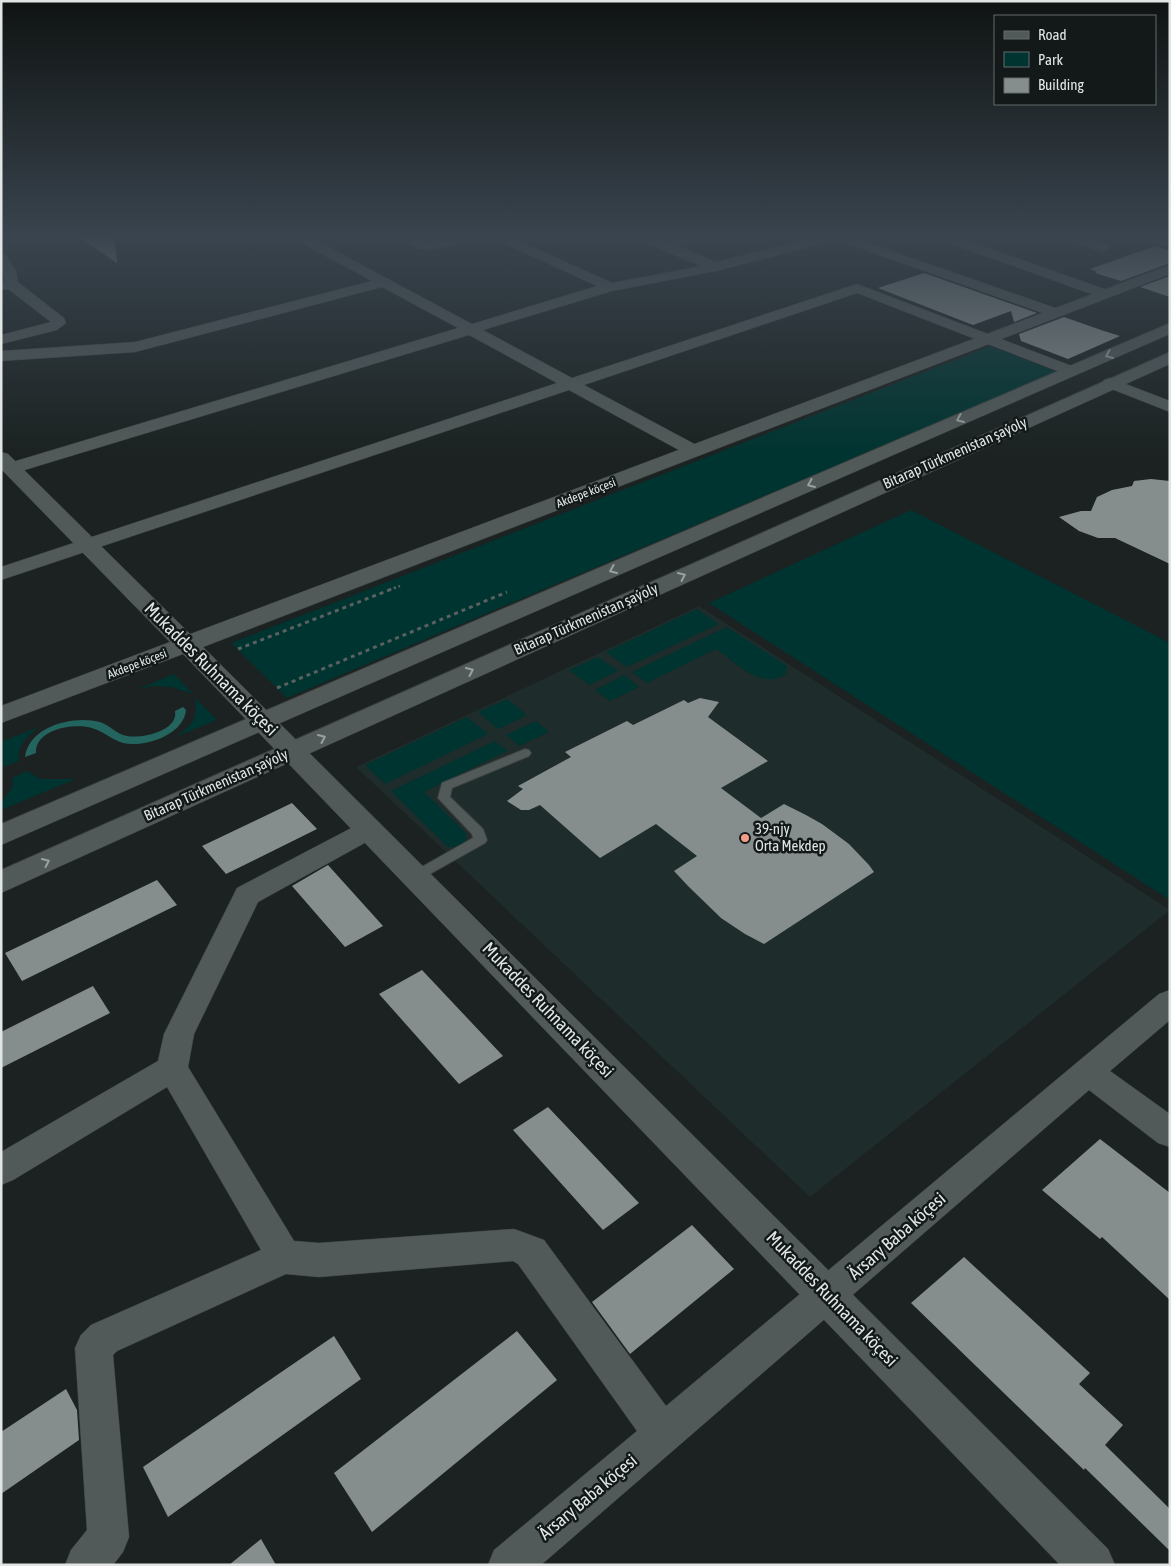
<svg xmlns="http://www.w3.org/2000/svg" width="1171" height="1566" viewBox="0 0 1171 1566" font-family="'Asap Condensed',sans-serif">
<rect width="100%" height="100%" fill="#1b2221"/>
<path fill="#1e2c2b" d="M699 606 1170 910 810 1197 356 767Z"/>
<path fill="#003430" d="M991 346 1057 372 287 698 231 643Z
M911 510 1170 643V900L709 603Z
M697 609 719 624 627 667 606 652Z
M727 627 787 666 786 673C764 693 734 661 716 649L647 683 632 672Z
M598 657 618 671 589 685 569 670Z
M174 674 193 694 171 687 153 686 138 689Z
M624 675 639 687 610 701 595 690Z
M195 698 217 720 175 737C192 725 198 720 195 698Z
M507 699 527 715 498 729 478 712Z
M467 717 488 734 385 784 365 765Z
M536 721 549 732 519 746 506 735Z
M39 727C28 736 17 744 19 761L3 767 1 765V742Z
M495 741 507 751 424 792 466 833V842L454 847H448L391 791Z
M27 771 40 779H76L1 810V804L13 786 12 778Z"/>
<path fill="#24645f" d="M183 707 186 710C184 735 144 748 123 743 112 740 103 731 92 728 74 723 35 729 36 753L25 757C29 726 74 715 100 722 110 725 116 734 127 736 141 739 179 731 175 711Z"/>
<path fill="#868e8d" d="M76 235H114L117 263Z
M1155 246 1170 250V263L1121 281 1095 273 1097 272 1090 269Z
M924 273 1037 313 1014 322 1011 311 973 325 878 288Z
M1170 276V297L1140 287Z
M1064 317 1101 330 1120 336 1068 359 1021 341 1019 334Z
M1151 479 1170 481V564L1115 538H1098L1079 531 1059 517 1081 511H1091L1097 497 1112 490 1132 486 1134 481Z
M700 698 719 702 708 717 768 761 721 788 761 818 784 804 806 815 822 824 849 844 869 865 874 872 764 944 745 934 721 918 688 886 674 871 697 856 656 824 600 858 540 805 529 810H521L507 801 523 789 518 786 571 757 565 752 627 721 633 725 684 700 688 703Z
M292 803 317 829 226 874 202 846Z
M328 865 383 926 345 947 292 886Z
M157 880 177 905 22 981 5 953Z
M422 970 503 1056 459 1084 379 994Z
M93 986 110 1013 1 1068V1032Z
M548 1107 639 1203 603 1230 513 1130Z
M1100 1139 1170 1193V1300L1102 1237 1100 1239 1042 1190Z
M692 1225 734 1269 630 1354 592 1302Z
M964 1257 1090 1373 1079 1384 1123 1425 1105 1445 1170 1509V1551L1085 1468 1084 1470 1038 1426 911 1303Z
M517 1331 557 1380 372 1532 334 1473Z
M334 1336 361 1379 168 1517 143 1467Z
M66 1389 77 1410 79 1440 1 1494V1432Z
M261 1539 276 1565H229Z"/>
<g fill="none" stroke-linecap="round" stroke-linejoin="round">
<g stroke="#3b403f" stroke-width="2">
<path id="service" d="M525 749 529 750 531 753 529 756 452 788 450 797 483 829 487 840 485 843 421 879H411L409 876 411 873 473 838 472 834 438 798 442 783Z"/>
</g>
<g stroke="#3b403f" stroke-width="1">
<path id="minor" d="M291 235H306L472 324 597 286 492 238 491 235H507L612 283 701 266 633 238 632 235H649L666 242 689 235H709L708 238 678 246 716 262 827 235H846L1061 310 1063 313 1061 316H1051L837 240 716 271 612 291 483 330 572 378 857 284 1077 368 1079 371 1077 374H1065L857 293 584 385 700 447 703 451 700 455 694 456 688 455 569 390 1 580V567L557 383 469 335 18 472 12 473 6 472 3 468 6 464 458 328 382 287 135 352 1 361V351L135 342 372 281 292 238Z
M395 235H411L429 242 462 235H485L484 238 429 250 416 248 396 238Z
M934 235H952L1110 291 1112 294 1110 297H1100L935 238Z
M1057 235H1076L1108 245 1110 248 1103 252 1058 238Z
M1135 235H1154L1170 240V248L1136 238Z
M1 254 6 255 16 271 18 282 64 318 66 323 57 330 1 344V335L51 322 8 289 1 290V282L4 281Z
M1110 378 1170 401V412L1104 386 1102 383 1104 380Z
M370 820 379 823 383 829 379 835 258 902 194 1034 188 1067 294 1241 319 1243 514 1229 544 1240 666 1406 1159 994 1170 990V1020L1110 1071 1170 1114V1147L1158 1143 1089 1090 541 1565H488L494 1550 637 1431 518 1264 513 1261 319 1277 286 1274 117 1351 113 1355 129 1537 123 1552 113 1565H65L71 1550 87 1530 75 1348 81 1335 91 1325 261 1250 167 1087 13 1180 1 1185V1152L158 1061 164 1034 237 888 361 823Z"/>
</g>
<g stroke="#3b403f" stroke-width="1">
<path id="tertiary" d="M1170 265V274L203 647 1108 1549 1115 1565H1060L183 654 1 723V706L170 642 1 469V452L8 454 190 634Z"/>
</g>
<g stroke="#3b403f" stroke-width="1">
<path id="secondary" d="M1170 323V334L1 845V824Z
M1170 352V364L1 893V870Z"/>
</g>
<path stroke="#5a605f" stroke-width="2.5" stroke-dasharray="2.5 2.5" stroke-linecap="butt" d="M389 590 400 586"/>
<path stroke="#5a605f" stroke-width="3" stroke-dasharray="4 4" stroke-linecap="butt" d="M238 649 392 589
M277 688 507 592"/>
<use href="#service" fill="#525a59" fill-rule="evenodd"/>
<use href="#minor" fill="#525a59" fill-rule="evenodd"/>
<use href="#tertiary" fill="#525a59" fill-rule="evenodd"/>
<use href="#secondary" fill="#525a59" fill-rule="evenodd"/>
</g>
<defs><path id="oneway-chevron" d="M-2-3.5L2.5 0L-2 3.5" fill="none" stroke-width="1.6" stroke-linecap="round" stroke-linejoin="round" transform="scale(1.25)"/></defs>
<g stroke="#9aa09f">
<use href="#oneway-chevron" transform="translate(1109 355) rotate(157)"/>
<use href="#oneway-chevron" transform="translate(960 419) rotate(157)"/>
<use href="#oneway-chevron" transform="translate(811 484) rotate(157)"/>
<use href="#oneway-chevron" transform="translate(613 570) rotate(157)"/>
<use href="#oneway-chevron" transform="translate(682 576) rotate(-24)"/>
<use href="#oneway-chevron" transform="translate(470 671) rotate(-24)"/>
<use href="#oneway-chevron" transform="translate(322 738) rotate(-24)"/>
<use href="#oneway-chevron" transform="translate(46 862) rotate(-24)"/>
</g>
<linearGradient id="sky" x2="0" y2="1"><stop stop-color="#0f1312"/><stop offset="0.52" stop-color="#39444e"/><stop offset="1" stop-color="#39444e" stop-opacity="0"/></linearGradient>
<rect width="1171" height="454" fill="url(#sky)"/>
<circle fill="#f49e8a" stroke="#121918" stroke-width="2" cx="745" cy="838" r="5"/>
<g text-anchor="middle" stroke-width="5" stroke-linejoin="round" paint-order="stroke">
<g font-size="12" fill="#e1e6e5" stroke="#121918">
<text transform="translate(586 493) rotate(-21)" y="4">Akdepe köçesi</text>
<text transform="translate(137 664) rotate(-21)" y="4">Akdepe köçesi</text>
</g>
<g font-size="15" fill="#e1e6e5" stroke="#121918">
<text transform="translate(955 453) rotate(-24)" y="5">Bitarap Türkmenistan şaýoly</text>
<text transform="translate(586 619) rotate(-24)" y="5">Bitarap Türkmenistan şaýoly</text>
<text transform="translate(216 785) rotate(-24)" y="5">Bitarap Türkmenistan şaýoly</text>
</g>
<g font-size="15" fill="#e1e6e5" stroke="#121918" text-anchor="start">
<text x="755" y="834">39-njy<tspan x="755" dy="17">Orta Mekdep</tspan></text>
</g>
<g font-size="18" fill="#e1e6e5" stroke="#121918">
<text transform="translate(211 669) rotate(45)" y="6">Mukaddes Ruhnama köçesi</text>
<text transform="translate(548 1010) rotate(46)" y="6">Mukaddes Ruhnama köçesi</text>
<text transform="translate(897 1236) rotate(-41)" y="6">Ärsary Baba köçesi</text>
<text transform="translate(832 1299) rotate(46)" y="6">Mukaddes Ruhnama köçesi</text>
<text transform="translate(588 1497) rotate(-40)" y="6">Ärsary Baba köçesi</text>
</g>
</g>
<rect width="1171" height="1566" fill="none" stroke="#e1e6e5" stroke-width="5"/>
<rect x="994" y="15" width="162" height="90" fill="#121918" stroke="#656b6a"/>
<rect x="1004" y="31" width="25" height="8" fill="#525a59" stroke="#656b6a"/>
<text x="1038" y="40" font-size="15" fill="#e1e6e5">Road</text>
<rect x="1004" y="52" width="25" height="15" fill="#003430" stroke="#656b6a"/>
<text x="1038" y="65" font-size="15" fill="#e1e6e5">Park</text>
<rect x="1004" y="78" width="25" height="15" fill="#868e8d" stroke="#656b6a"/>
<text x="1038" y="90" font-size="15" fill="#e1e6e5">Building</text>
</svg>
